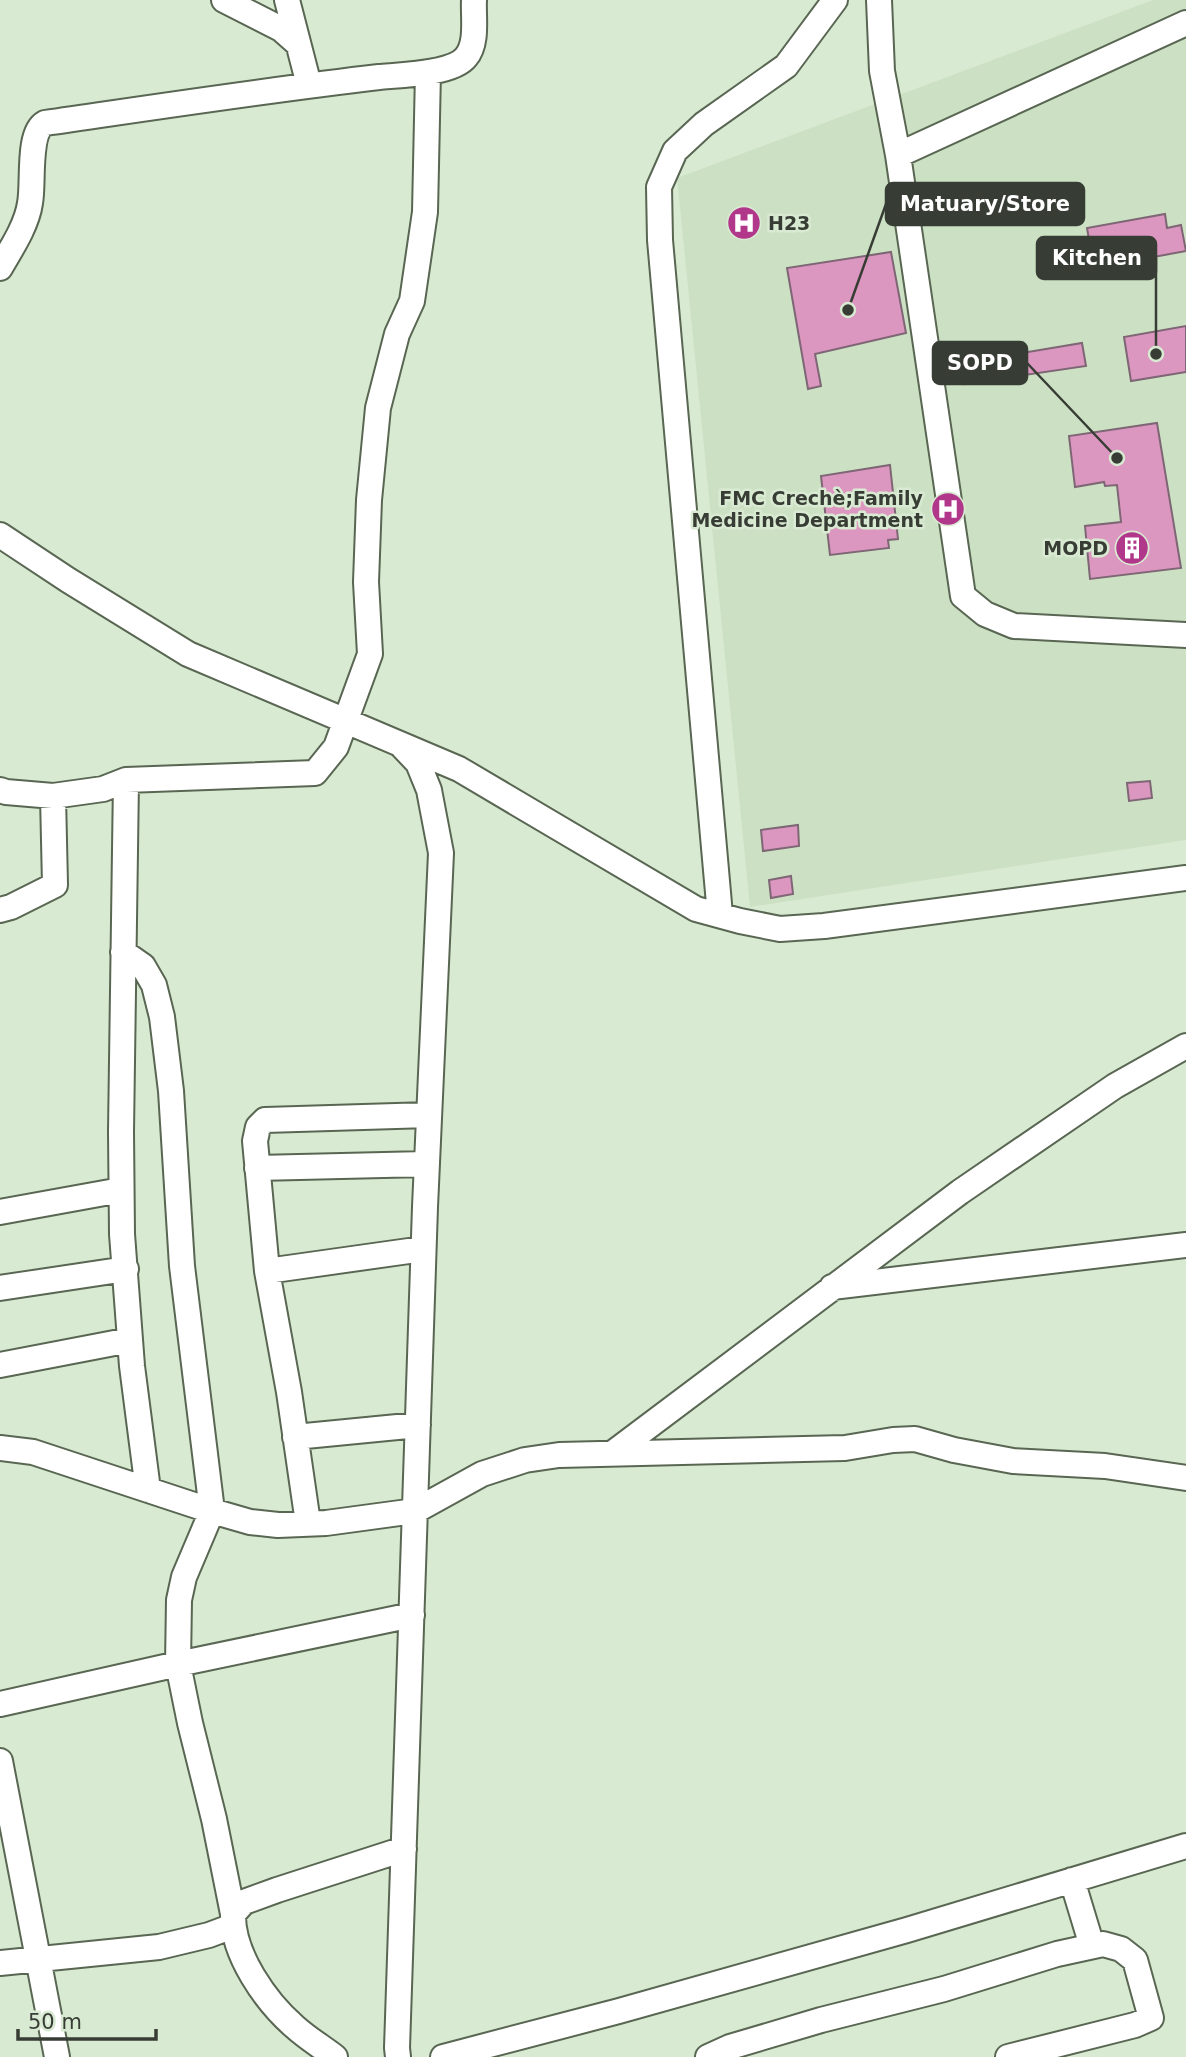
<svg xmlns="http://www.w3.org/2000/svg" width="1186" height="2057" viewBox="0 0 1186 2057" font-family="'DejaVu Sans',sans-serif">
<rect width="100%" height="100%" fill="#d9ead3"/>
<path fill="#cce1c4" d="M1153 0H1186V840L750 907 677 178Z"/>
<path fill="#dc97c0" stroke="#7e6674" stroke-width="2" d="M1165 214 1167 228 1181 225 1186 251 1094 268 1087 228Z
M891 252 906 333 815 354 821 386 808 389 787 268Z
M1186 326V372L1131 381 1124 337Z
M1082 343 1086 366 964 384 962 363Z
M1157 423 1181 568 1090 579 1085 526 1121 522 1117 485 1105 486 1104 482 1075 487 1069 436Z
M890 465 898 539 888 540 889 548 830 555 821 476Z
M1150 781 1152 798 1129 801 1127 783Z
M798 825 799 846 763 851 761 830Z
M791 876 793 894 771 898 769 880Z"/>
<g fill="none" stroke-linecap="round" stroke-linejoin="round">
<g stroke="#586652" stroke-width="28">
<path id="minor" d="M224 0 281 29 298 44
M287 0 309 85
M879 0 882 71 898 155 963 596 985 614 1014 626 1186 635
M898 155 1186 23
M0 268C11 249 27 225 30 203 34 183 27 133 45 123 156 107 267 90 379 77 400 75 453 74 466 57 478 43 473 17 474 0
M0 535 68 580 188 654 459 769 696 909 740 921 780 929 824 926 1186 878
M126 780 121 1132 122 1234 132 1366 148 1490
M0 790 6 792 53 796 103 789 126 780 315 773 336 747 370 654 366 582 369 500 378 408 397 334 412 301 425 212 428 72
M0 910 11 907 55 885 53 796
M720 915 660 240 659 187 675 151 704 124 786 66 835 0
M123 952 143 966 154 985 162 1017 171 1091 182 1266 212 1511 184 1577 179 1600 178 1664 190 1723 214 1819 233 1914
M257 1168 426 1164
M0 1212 121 1190
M267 1271 423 1249
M832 1287 1186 1245
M0 1288 126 1269
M0 1365 130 1340
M295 1437 418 1425
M0 1448 33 1452 212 1511 250 1522 278 1525 326 1523 415 1511 482 1474 525 1460 559 1455 845 1448 893 1440 915 1439 954 1450 1013 1461 1105 1466 1186 1478
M613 1453 960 1192 1115 1086 1186 1046
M308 1523 289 1392 267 1271 255 1141 258 1127 265 1120 429 1115
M0 1704 178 1664 412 1615
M0 1761 57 2057
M1072 1880 1092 1946
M0 1963 159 1947 209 1935 233 1926
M335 2057C322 2047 307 2038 295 2027 266 2002 232 1954 233 1914L244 1902 277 1890 404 1849
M398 2057 397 2048 425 1207 441 853 429 790 418 763 400 744
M443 2057 619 2011 907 1930 1186 1846
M708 2057 730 2047 821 2020 944 1989 1057 1954 1103 1944 1121 1949 1135 1960 1151 2018 1135 2025 1008 2057"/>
</g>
<use href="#minor" stroke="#fff" stroke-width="24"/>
</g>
<defs>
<g id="hospital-disc" transform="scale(1.75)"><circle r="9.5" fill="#b1378a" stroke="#d9ead3"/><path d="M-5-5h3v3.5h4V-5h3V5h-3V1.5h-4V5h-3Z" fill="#fff"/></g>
<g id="building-disc" transform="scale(1.75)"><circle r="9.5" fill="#b1378a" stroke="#d9ead3"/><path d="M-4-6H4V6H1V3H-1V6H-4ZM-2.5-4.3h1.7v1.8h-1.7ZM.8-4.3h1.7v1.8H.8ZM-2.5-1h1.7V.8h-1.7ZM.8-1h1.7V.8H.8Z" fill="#fff"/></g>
</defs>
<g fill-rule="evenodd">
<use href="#hospital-disc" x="744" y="223"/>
<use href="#hospital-disc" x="948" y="509"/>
<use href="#building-disc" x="1132" y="548"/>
</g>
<g text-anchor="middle" stroke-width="5" stroke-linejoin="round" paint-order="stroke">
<g font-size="19" font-weight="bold" fill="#373d34" stroke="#d9ead3" text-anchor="end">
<text x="768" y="230" text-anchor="start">H23</text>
<text x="923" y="505">FMC Crechè;Family<tspan x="923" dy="22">Medicine Department</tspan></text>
<text x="1108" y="555">MOPD</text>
</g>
</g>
<path fill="none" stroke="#373d34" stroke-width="2.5" d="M848 310L886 204M1156 354L1156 258M1117 458L1027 363"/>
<g fill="#373d34" stroke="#d9ead3" stroke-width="2.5">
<circle cx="848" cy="310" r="7"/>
<circle cx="1156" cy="354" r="7"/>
<circle cx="1117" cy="458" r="7"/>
</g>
<g fill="#373d34" stroke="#373d34" stroke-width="2.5">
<rect x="886" y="183" width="198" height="42" rx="7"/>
<rect x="1037" y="237" width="119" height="42" rx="7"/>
<rect x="933" y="342" width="94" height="42" rx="7"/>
</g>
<g font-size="21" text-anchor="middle" font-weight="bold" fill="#fff">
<text x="985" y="211">Matuary/Store</text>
<text x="1097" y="265">Kitchen</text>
<text x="980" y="370">SOPD</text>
</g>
<path d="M18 2029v10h138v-10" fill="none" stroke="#373d34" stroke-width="3.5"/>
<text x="28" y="2029" font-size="21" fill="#373d34" stroke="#d9ead3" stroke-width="5" paint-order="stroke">50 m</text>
</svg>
